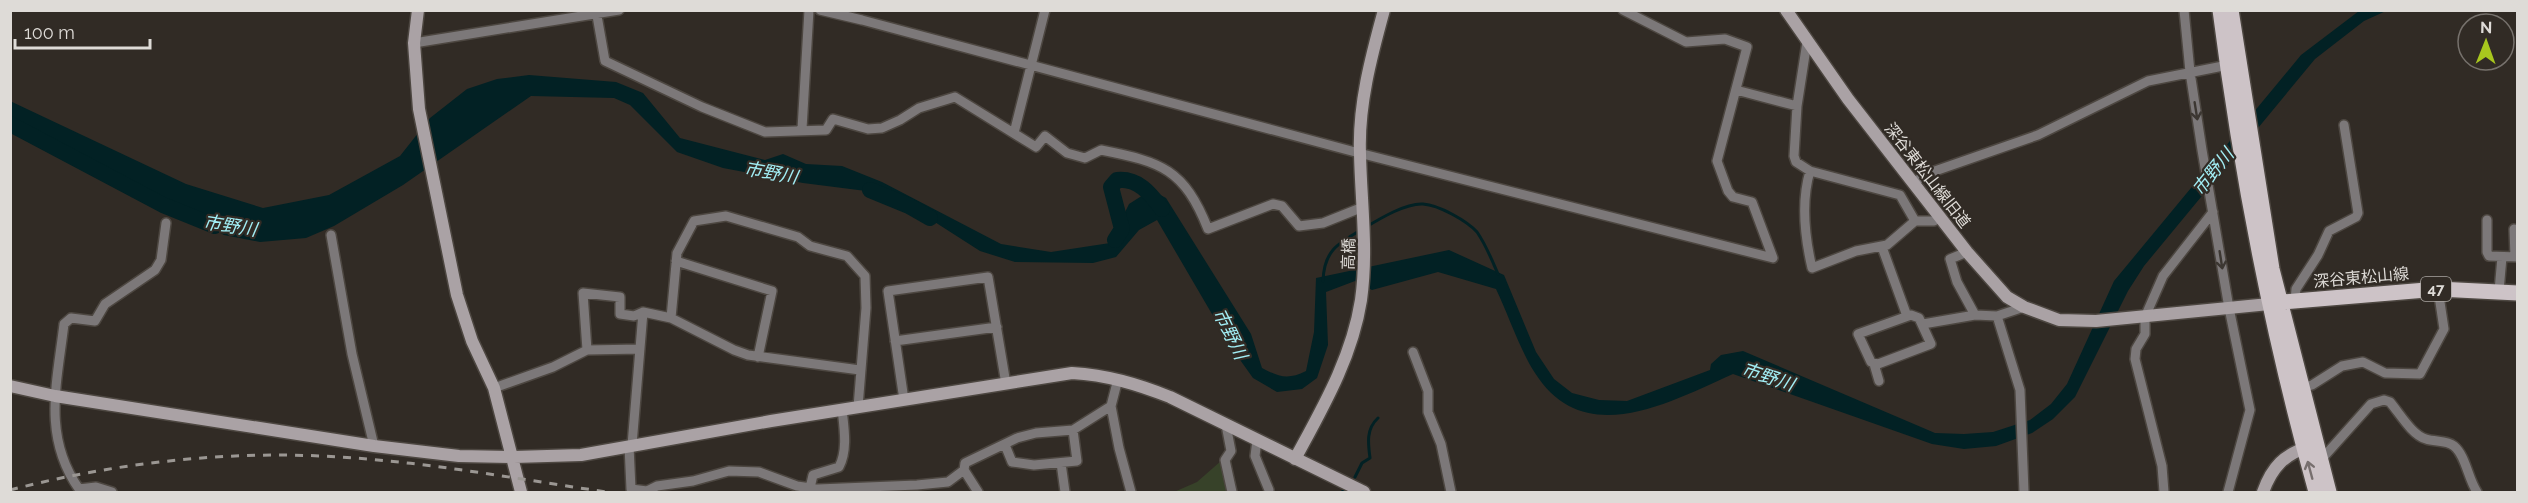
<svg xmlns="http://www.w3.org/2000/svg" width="2528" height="503" viewBox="0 0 2528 503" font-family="Raleway,'Noto Sans JP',sans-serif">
<rect width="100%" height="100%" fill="#312b25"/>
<path fill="#374229" d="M1221 461 1230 492H1174L1197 482Z"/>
<path fill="#022124" d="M2359 11H2386L2364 21 2315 59 2144 266 2128 291 2075 397 2053 419 2032 433 1996 446 1964 449 1932 444 1733 374C1668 403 1584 450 1535 373 1520 350 1508 314 1496 289L1438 272 1372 290 1355 281 1326 292 1328 345 1317 378 1302 389 1277 392 1253 378 1233 350 1157 220 1139 230 1116 257 1093 263 1015 262 980 251 902 201 866 191 803 183 723 168 677 152 630 105 614 98 531 96 403 185 334 226 306 238 260 242 224 235 11 125 10 101 186 184 263 208 329 195 400 156 430 118 467 89 497 79 529 75 616 82 643 93 680 138 765 160 783 154 806 164 842 166 882 182 1001 244 1051 252 1110 243 1129 204 1151 190 1166 198 1251 334 1262 368C1279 377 1288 380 1306 371L1314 332 1316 278 1449 250 1504 275 1536 352 1554 379 1572 393 1599 400 1627 401 1710 370 1711 364 1721 355 1743 351 1935 433 1964 434 1993 432 2030 420 2051 404 2067 384 2114 281 2301 55Z"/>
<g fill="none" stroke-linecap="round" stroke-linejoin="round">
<path stroke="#022124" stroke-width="3" d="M1366 227C1381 218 1406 203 1423 204 1439 205 1467 221 1477 232 1486 245 1492 260 1498 274
M1323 281C1324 251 1337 244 1361 230
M1355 477 1362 463 1370 458C1368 443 1366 429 1378 418
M1342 492 1344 490"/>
<path stroke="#022124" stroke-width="16" d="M10 124 163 205 215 226
M870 190 909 206 930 218
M1115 240 1122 229 1111 187 1117 180C1138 178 1150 193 1162 209"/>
<g stroke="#4d4741" stroke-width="12">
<path id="street" d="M596 10 605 61 702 107 765 132 826 130 833 119 868 129 882 128 900 120 919 108 955 97 1036 147 1045 136 1067 153 1085 158 1101 150C1162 162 1184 169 1208 229L1273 204 1282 206 1299 226 1323 223 1363 207
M820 10 862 20 1359 153 1773 258 1752 202 1733 197 1728 191 1717 161 1747 47 1725 39 1686 42 1623 10
M2184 10 2190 72 2202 150 2229 308 2250 410 2228 492
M1807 42 1797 106 1794 156 1796 162 1810 171 1900 195 1915 221
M414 43 619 10
M1736 90 1797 106
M802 129 809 10
M1014 133 1045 10
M1810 171C1801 201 1805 238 1812 268L1856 251 1887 245 1915 221H1934L1940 217
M1914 182 1932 172 2038 135 2148 81 2228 65
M2487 220V252L2489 256 2518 257
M2514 229 2515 257
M331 235 352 354 374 446
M1882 247 1907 316
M1967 252 1950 259 1957 282 1975 315 1997 316 2020 390 2024 492
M676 261 772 291 758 357
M2499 291 2502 257
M2295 301 2296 289 2318 255 2329 231 2356 217 2358 213 2344 125
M1911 315 1919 318 1931 344 1878 364 1871 362 1858 334Z
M1997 316 2024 307
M671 318 677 253 694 221 726 216 798 237 810 246 847 256 865 276 866 308 858 407
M1923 324 1975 315
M895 341 997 327
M587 350 583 293 620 297V314L634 316 643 312 671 318 734 350 748 355 860 370
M1413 352 1428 391V412L1441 444 1451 492
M1874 364 1879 381
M494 388 553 367 587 350 640 349
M2301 388 2312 385 2342 366 2363 362 2385 373 2420 374 2444 329 2438 289
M904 400 888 291 988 277 1006 384
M1111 406 1119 448 1131 492
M1226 425 1231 451 1225 460 1232 492
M1257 440 1255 456 1269 490
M632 445 643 312
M1005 445 1012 462 1034 465 1077 461 1073 430
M629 446 631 489 647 491 657 486 693 481 729 471 759 472 797 486 818 489 917 485 948 482 964 470 965 463 1017 438 1036 433 1073 430 1111 406 1118 379
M2320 461 2371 404 2384 400 2390 402C2400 414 2412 435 2426 439 2435 442 2447 440 2454 446 2466 456 2468 479 2477 492
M1061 463 1065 492
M964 470 978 492
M810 488 813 475 839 467C848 450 844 428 842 409
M112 492 96 487 79 489C42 436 57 383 64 324L71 318 95 321 105 304 155 270 161 260 166 223
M2164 492 2162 466 2135 359 2136 349 2145 334V317L2163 276 2213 212"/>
</g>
<g stroke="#4d4741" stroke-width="15">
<path id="secondary" d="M418 10 414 43 419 109 457 295 472 341 494 388 521 492
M1786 10 1848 99 1967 252 2007 297 2024 307 2059 320 2096 321 2269 304
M10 386 55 396 374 446 459 456 514 457 581 455 771 421 1072 373C1107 375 1137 384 1170 397L1364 492
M1295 459C1322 409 1352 358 1361 300 1368 250 1361 203 1360 154 1358 106 1371 57 1384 10
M2263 492C2272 467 2284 454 2311 446"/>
</g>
<g stroke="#4d4741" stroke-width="18">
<path id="primary" d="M2220 10C2241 174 2272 334 2316 492
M2231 10 2272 269 2329 492
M2272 303 2438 289 2518 293"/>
</g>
<use href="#street" stroke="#7c7879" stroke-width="9"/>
<use href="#secondary" stroke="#aaa2a5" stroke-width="12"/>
<use href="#primary" stroke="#cdc3c7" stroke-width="15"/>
<path stroke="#9b9793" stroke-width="3" stroke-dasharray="8 8" stroke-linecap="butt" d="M10 490C122 461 239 449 354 458 439 464 523 480 607 492"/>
</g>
<defs><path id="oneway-shaft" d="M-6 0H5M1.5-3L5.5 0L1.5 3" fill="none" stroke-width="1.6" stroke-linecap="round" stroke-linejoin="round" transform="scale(1.5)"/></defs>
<g stroke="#3c3732">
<use href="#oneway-shaft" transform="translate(2196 111) rotate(81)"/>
<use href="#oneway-shaft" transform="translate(2221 260) rotate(81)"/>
</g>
<use stroke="#776f6e" href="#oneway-shaft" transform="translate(2310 470) rotate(-105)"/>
<g text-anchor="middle" stroke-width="4.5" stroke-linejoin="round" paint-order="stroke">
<rect fill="#312b25" stroke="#aaa6a2" stroke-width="1.5" x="2421" y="277" width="30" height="24" rx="4.5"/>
<g font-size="15" font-weight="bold" fill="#dedbd7">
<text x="2436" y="294">47</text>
</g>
<g font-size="16" fill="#dedbd7" stroke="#312b25">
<text transform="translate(1928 175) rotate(52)" y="6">深谷東松山線旧道</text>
<text transform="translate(1348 254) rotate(-88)" y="6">高橋</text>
<text transform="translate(2361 277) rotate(-5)" y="6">深谷東松山線</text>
</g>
<g font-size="18" font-style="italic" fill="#a2eef5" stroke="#312b25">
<text transform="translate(2213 172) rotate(-51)" y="6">市野川</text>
<text transform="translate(771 173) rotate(10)" y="6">市野川</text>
<text transform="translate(230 226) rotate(9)" y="6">市野川</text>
<text transform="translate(1230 334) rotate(64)" y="6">市野川</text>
<text transform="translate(1768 377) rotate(18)" y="6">市野川</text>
</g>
</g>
<rect width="2528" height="503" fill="none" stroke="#dedbd7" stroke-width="24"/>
<g transform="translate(2486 42) rotate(1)"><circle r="28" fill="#312b25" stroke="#76716c" stroke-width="1.5"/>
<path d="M0-4.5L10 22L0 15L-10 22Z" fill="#a8c71e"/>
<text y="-9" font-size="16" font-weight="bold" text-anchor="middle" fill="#dedbd7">N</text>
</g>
<path d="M15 39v9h135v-9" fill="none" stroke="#dedbd7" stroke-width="3"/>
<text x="24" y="39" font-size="18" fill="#dedbd7" stroke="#312b25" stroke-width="4.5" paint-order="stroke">100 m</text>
</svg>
